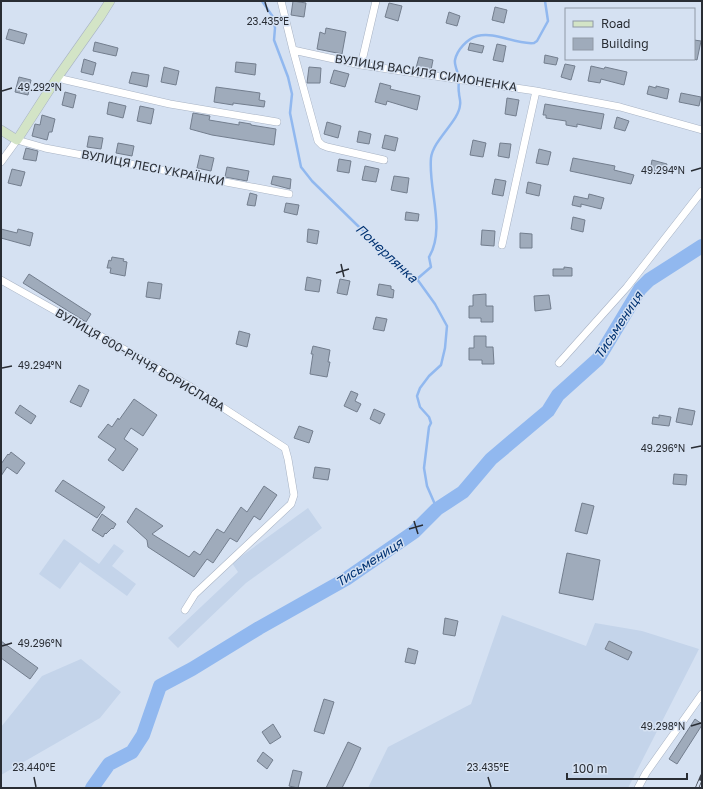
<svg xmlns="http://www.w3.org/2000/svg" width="703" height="789" viewBox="0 0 703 789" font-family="'Golos Text',sans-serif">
<rect width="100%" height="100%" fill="#d5e1f2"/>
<path fill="#c4d4ea" d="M308 508 322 528 246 583 178 648 168 638 238 572 232 563Z
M64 539 99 564 114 544 124 551 112 566 136 584 127 596 80 562 60 589 39 574Z
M502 615 586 646 595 623 642 631 699 649 628 788H368L388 747 471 704Z
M81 659 121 692 100 718 1 775V727L42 676Z"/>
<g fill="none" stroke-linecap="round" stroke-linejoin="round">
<path stroke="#91b8ef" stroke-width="2.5" d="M262 1 273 17 275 28 274 40 288 77 292 94 290 113 301 167 312 181 356 224 392 258 417 279 435 304 447 326 445 348 441 365 429 376 420 388 417 396 420 407 429 417 431 423 429 427 424 468 427 486 437 509
M417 279 431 267 429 257C446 229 428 189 431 158 433 140 459 121 460 105 461 101 459 97 459 93 458 88 459 83 459 78 458 72 454 65 455 60 457 50 467 39 477 36 496 31 515 45 534 43L537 41 548 21 545 1"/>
<path stroke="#91b8ef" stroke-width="14" d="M92 788 109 764 132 752 143 735 160 686 192 669 259 628 346 579 414 532 437 509 463 492 491 459 548 411 558 395 598 359 640 289 649 280 702 246"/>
</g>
<path fill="#9fabbb" stroke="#737e8e" d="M293 1 306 3 304 17 291 15Z
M389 3 402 6 398 21 385 17Z
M495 7 507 10 504 23 492 20Z
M449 12 460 16 457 26 446 23Z
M326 28 346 32 342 54 317 49 320 32 325 34Z
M9 29 27 34 24 44 6 39Z
M694 40 701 41 697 60 694 59Z
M95 42 118 48 116 56 93 51Z
M470 43 484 46 482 53 468 50Z
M497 44 506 46 503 62 493 60Z
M545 55 558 58 556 65 544 63Z
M419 57 433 60 431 70 416 68Z
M84 59 96 63 93 75 81 72Z
M236 62 256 64 255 75 235 72Z
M565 64 575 66 571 80 561 77Z
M591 66 604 69 605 67 627 72 624 85 601 79 600 83 588 81Z
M164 67 179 71 176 85 161 82Z
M309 67 321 68 320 83H307Z
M334 70 349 74 345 87 330 83Z
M132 72 149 75 147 87 129 83Z
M19 77 31 80 28 95 15 92Z
M380 83 391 86 390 89 420 96 417 110 387 101 386 105 375 102Z
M649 86 656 88V86L669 89 667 99 647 94Z
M216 87 260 93 259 100 265 101 264 107 233 103V105L214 102Z
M65 92 76 95 73 108 62 105Z
M681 93 701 97 699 106 679 102Z
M507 98 519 100 516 116 505 114Z
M109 102 126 106 123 118 107 114Z
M545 104 604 114 601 129 577 124V127L566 125V121L546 118V115H543Z
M140 106 154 109 151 124 137 121Z
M193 113 210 116 209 120 239 125V122L251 124V125L276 129 274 145 212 135 190 129Z
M42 115 55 119 52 132H49L47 140 32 136 35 124 40 125Z
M617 117 629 121 625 131 614 128Z
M327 122 341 126 338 138 324 134Z
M359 131 371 134 369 144 357 142Z
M385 135 398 138 395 151 382 148Z
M89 136 103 138 101 149 87 147Z
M473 140 486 143 483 157 470 155Z
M118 143 134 146 132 156 116 153Z
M500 143 511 144 509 158 498 156Z
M26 148 38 151 36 161 23 159Z
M539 149 551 152 548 165 536 163Z
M200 155 214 158 211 171 197 168Z
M573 158 615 166 614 170 634 175 631 184 570 171Z
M339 159 351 161 349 173 337 171Z
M652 160 667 164 664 174 650 171Z
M365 166 379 169 376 182 362 180Z
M227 167 249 171 247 181 225 177Z
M12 169 25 172 21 186 8 183Z
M273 176 291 179 290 189 271 184Z
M394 176 409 178 407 193 391 190Z
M495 179 506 181 503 196 492 194Z
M528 182 541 185 539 196 526 193Z
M250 193 257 195 255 206 247 205Z
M589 194 604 198 601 209 581 204V207L572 205 574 196 588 199Z
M286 203 299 205 297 215 284 212Z
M406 212 419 214 418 221 405 220Z
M573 217 585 220 583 232 571 229Z
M1 229 17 233 18 229 33 233 30 246 1 238Z
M308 229 319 231 317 244 307 242Z
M482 230 495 231 494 246 481 245Z
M520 233 532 234V248H520Z
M112 257 124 259 123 261 127 262 125 276 110 273 111 268H107L109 260 111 261Z
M564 267 572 268V276H553V269H564Z
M29 274 91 314 86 322 23 283Z
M307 277 321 280 319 292 305 290Z
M340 279 350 281 347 295 337 293Z
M148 282 162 284 160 299 146 297Z
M379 284 391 286V289L394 290 393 298 377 295Z
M486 294V306H493V322H481V318H469V306H473V295Z
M549 295 551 309 535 311 534 296Z
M376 317 387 319 384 331 373 329Z
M239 331 250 334 247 347 236 344Z
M474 336H486V347H493L494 364H482V360H469V348H474Z
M313 346 330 350 328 362H330L327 377 310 374 313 354H311Z
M79 385 89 390 81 407 70 402Z
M351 391 358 394 355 401 361 404 357 412 344 406Z
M134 399 157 415 143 436 131 428 124 439 138 449 123 471 108 460 116 449 98 437 108 424 112 427 118 418 119 420Z
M20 405 36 416 31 424 15 413Z
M679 408 695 411 692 425 676 422Z
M374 409 385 414 380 424 370 419Z
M659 415 671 417 669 426 652 424 653 417 659 418Z
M299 426 313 431 309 443 294 438Z
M11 452 25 463 17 474 7 467 1 476V464L8 454 9 455Z
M315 467 330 469 328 480 313 478Z
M674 474 687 475 686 485 673 484Z
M63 480 105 507 97 518 55 491Z
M264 486 277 495 260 520 254 516 237 542 230 538 213 563 207 559 194 577 148 547 147 540 127 522 136 508 163 526 152 534 189 557 194 551 200 555 217 529 224 533 241 507 247 512Z
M582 503 594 506 587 534 575 531Z
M102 514 116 524 113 529 112 528 106 534 105 533 103 537 92 530Z
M567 553 600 560 593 600 559 593Z
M445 618 458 621 455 636 443 634Z
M1 641 38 668 30 679 1 658Z
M609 641 632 652 628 660 605 649Z
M408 648 418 651 415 664 405 662Z
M324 699 334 702 324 734 314 731Z
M695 719 702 724V725L677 764 669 759Z
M273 724 281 737 270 744 262 732Z
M348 742 361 748 352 768 342 788H326Z
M263 752 273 760 267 769 257 761Z
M293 770 302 772 298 788 289 786Z"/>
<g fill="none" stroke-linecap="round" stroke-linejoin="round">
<g stroke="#a8b3c4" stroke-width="8">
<path id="street" d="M281 1 293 50 318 141 322 145 327 147 384 160
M293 50 361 65 536 91 620 107 702 130
M361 65 376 1
M57 78 170 104 277 122
M1 162 17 140 45 148 289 194
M502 245 536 91
M1 280 191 387 285 448 288 459 294 495 291 504 195 594 185 610
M559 363 627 287 702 191
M638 788 646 773 702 694"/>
</g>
<g stroke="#a8b3c4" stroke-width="10">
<path id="secondary" d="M1 130 17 140 57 78 100 17 110 1"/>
</g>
<use href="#street" stroke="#fff" stroke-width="7"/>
<use href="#secondary" stroke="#d3e4c6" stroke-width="9"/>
<g stroke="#41464e" stroke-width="4">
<path id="rail" d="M697 788 702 776"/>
</g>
<use href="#rail" stroke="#d5e1f2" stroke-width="2.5" stroke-dasharray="8" stroke-linecap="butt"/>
</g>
<path fill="none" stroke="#292d34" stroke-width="1.5" d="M265 2 268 12M2 91 12 88M691 171 701 168M341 264 344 277M336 273 349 269M2 368 12 366M691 448 701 446M414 521 418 534M409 529 423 525M2 646 12 643M691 726 701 723M34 777 36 787M488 777 491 787"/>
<g text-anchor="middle" stroke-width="3" stroke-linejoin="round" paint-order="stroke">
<g font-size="12" fill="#292d34" stroke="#d5e1f2">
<text transform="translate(426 73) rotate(9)" y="4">ВУЛИЦЯ ВАСИЛЯ СИМОНЕНКА</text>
<text transform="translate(153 168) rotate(11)" y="4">ВУЛИЦЯ ЛЕСІ УКРАЇНКИ</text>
<text transform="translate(140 360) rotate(30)" y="4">ВУЛИЦЯ 600-РІЧЧЯ БОРИСЛАВА</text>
</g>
<g font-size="13" font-style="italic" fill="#003272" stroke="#d5e1f2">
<text transform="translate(387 253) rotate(43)" y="5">Понерлянка</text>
<text transform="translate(618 325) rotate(-57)" y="5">Тисьмениця</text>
<text transform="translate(369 562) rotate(-33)" y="5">Тисьмениця</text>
</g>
</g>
<g font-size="10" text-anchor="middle" fill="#292d34" stroke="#d5e1f2" stroke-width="3" stroke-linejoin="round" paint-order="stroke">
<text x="268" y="25">23.435°E</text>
<text x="40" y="91">49.292°N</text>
<text x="663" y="174">49.294°N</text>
<text x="40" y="369">49.294°N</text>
<text x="663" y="452">49.296°N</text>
<text x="40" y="647">49.296°N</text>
<text x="663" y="730">49.298°N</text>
<text x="34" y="771">23.440°E</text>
<text x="488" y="771">23.435°E</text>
</g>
<rect width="703" height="789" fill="none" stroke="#292d34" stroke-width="4"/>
<rect x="565" y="8" width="130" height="52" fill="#d5e1f2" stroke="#9099a6"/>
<rect x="573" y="21" width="20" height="6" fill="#d3e4c6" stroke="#9099a6"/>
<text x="601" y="28" font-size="12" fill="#292d34">Road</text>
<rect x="573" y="38" width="20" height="12" fill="#9fabbb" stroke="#9099a6"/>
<text x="601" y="48" font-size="12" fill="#292d34">Building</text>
<path d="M567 773v6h120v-6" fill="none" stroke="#292d34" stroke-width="2"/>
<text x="573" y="773" font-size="12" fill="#292d34" stroke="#d5e1f2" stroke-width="3" paint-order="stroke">100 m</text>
</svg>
